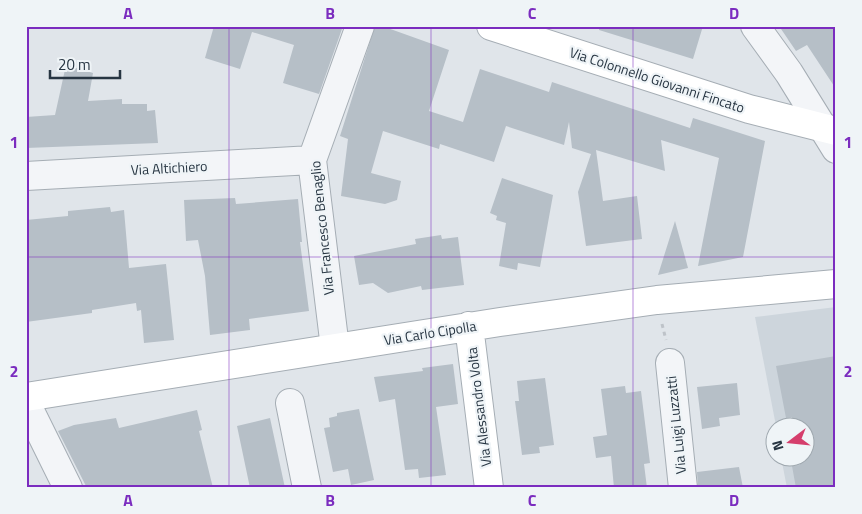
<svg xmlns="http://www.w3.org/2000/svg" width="862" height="514" viewBox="0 0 862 514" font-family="'Titillium Web',sans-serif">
<rect width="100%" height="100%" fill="#e0e5ea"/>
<path fill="#cdd5dc" d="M836 307V488H787L781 457 804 456V426H776L755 317Z"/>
<path fill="#b6bfc7" d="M214 26H343L319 94 283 83 294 45 252 32 240 69 205 58Z
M375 26H382L449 50 429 111 463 122 480 69 549 92 552 82 690 128 693 118 765 141 743 257 698 266 719 158 661 140 665 171 596 150 603 201 637 196 642 239 586 246 578 192 591 154 572 148 569 122 564 145 506 126 494 162 440 144 439 149 383 131 371 173 401 181 397 200 385 204 341 196 348 139 340 136Z
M599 26H703L693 59 599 30Z
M779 26H836V89L807 45 796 51Z
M66 65 93 73 88 101 122 99V104H147V111L155 110 158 143 26 148V117L55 115Z
M502 178 553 195 540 267 518 263 517 270 499 266 506 223 496 220 497 216 490 213Z
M235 198 236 204 298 199 302 242H300L309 311 249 319 250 330 210 335 205 276 198 240 186 241 184 200Z
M110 207 111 212 124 210 129 268 166 264 174 340 144 343 141 310 137 311 136 303 92 310V313L26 322V220L68 216V211Z
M675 221 688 268 658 275Z
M441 235 442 239 458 237 464 285 422 290 421 286 388 293 373 283 359 285 354 256 416 244 415 239Z
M836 356V488H796L792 466 800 465 798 456H804V426H793L792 417 786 418 776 366Z
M453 364 458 404 436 407 446 475 419 478 418 469 405 470 395 399 379 402 374 377 423 371 422 368Z
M545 378 554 445 539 447 540 453 522 455 515 401H519L517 381Z
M737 383 740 415 719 418 720 426 702 429 697 387Z
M625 386 626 393 641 391 650 463 644 464 647 488H614L611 456 596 458 593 437 607 435 601 389Z
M359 409 374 480 351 485 348 469 333 472 324 428 330 427 329 418 337 416V413Z
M197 410 202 430 199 431 213 488H87L58 431 74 425 116 418 119 428Z
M270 418 285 488H250L237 426Z
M739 467 743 488H698L697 472Z"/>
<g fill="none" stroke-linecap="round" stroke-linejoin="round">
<g stroke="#a5adb4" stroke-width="30">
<path id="street" d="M755 26 789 73 836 149
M26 176 312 160
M335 348 312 160 360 26
M670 363 683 488
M26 403 68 488
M290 403 307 488"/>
</g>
<g stroke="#a5adb4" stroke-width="30">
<path id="secondary" d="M491 26 749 109 836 131
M469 326 489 488
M26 397 500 322 657 300 836 284"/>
</g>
<path stroke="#bec3c9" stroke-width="3" stroke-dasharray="4 4" stroke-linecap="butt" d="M662 324 666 340"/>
<use href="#street" stroke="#f3f5f8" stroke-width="28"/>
<use href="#secondary" stroke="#fff" stroke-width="28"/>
</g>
<path fill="none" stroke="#7b2cbf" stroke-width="1" stroke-opacity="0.55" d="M229 26V488M431 26V488M633 26V488M26 257H836"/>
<g text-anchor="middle" stroke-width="4.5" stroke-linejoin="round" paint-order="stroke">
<g font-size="14" fill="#273542" stroke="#eff4f7">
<text transform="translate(657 80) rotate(18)" y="5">Via Colonnello Giovanni Fincato</text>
<text transform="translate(169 168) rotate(-3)" y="5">Via Altichiero</text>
<text transform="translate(322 228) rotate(-96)" y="5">Via Francesco Benaglio</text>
<text transform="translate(430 333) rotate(-9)" y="5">Via Carlo Cipolla</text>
<text transform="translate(479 407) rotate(-97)" y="5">Via Alessandro Volta</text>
<text transform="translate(676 425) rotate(-96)" y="5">Via Luigi Luzzatti</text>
</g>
</g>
<rect width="862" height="514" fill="none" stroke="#eff4f7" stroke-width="55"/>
<g transform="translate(790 442) rotate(254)"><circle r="24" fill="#eff4f7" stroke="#9fa8af"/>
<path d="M0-4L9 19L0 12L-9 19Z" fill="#d53e6c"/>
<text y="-8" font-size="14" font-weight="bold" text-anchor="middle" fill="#273542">N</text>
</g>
<path d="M50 70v8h70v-8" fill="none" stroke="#273542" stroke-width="2.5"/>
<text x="58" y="70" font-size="15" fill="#273542" stroke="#eff4f7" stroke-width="4" paint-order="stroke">20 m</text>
<rect x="28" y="28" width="806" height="458" fill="none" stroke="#7b2cbf" stroke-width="2"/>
<g font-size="16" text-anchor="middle" font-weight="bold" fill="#7b2cbf">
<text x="128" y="19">A</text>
<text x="330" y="19">B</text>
<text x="532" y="19">C</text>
<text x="734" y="19">D</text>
<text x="14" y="148">1</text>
<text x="848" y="148">1</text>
<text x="14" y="377">2</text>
<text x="848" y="377">2</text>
<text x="128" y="506">A</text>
<text x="330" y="506">B</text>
<text x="532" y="506">C</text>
<text x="734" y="506">D</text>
</g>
</svg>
